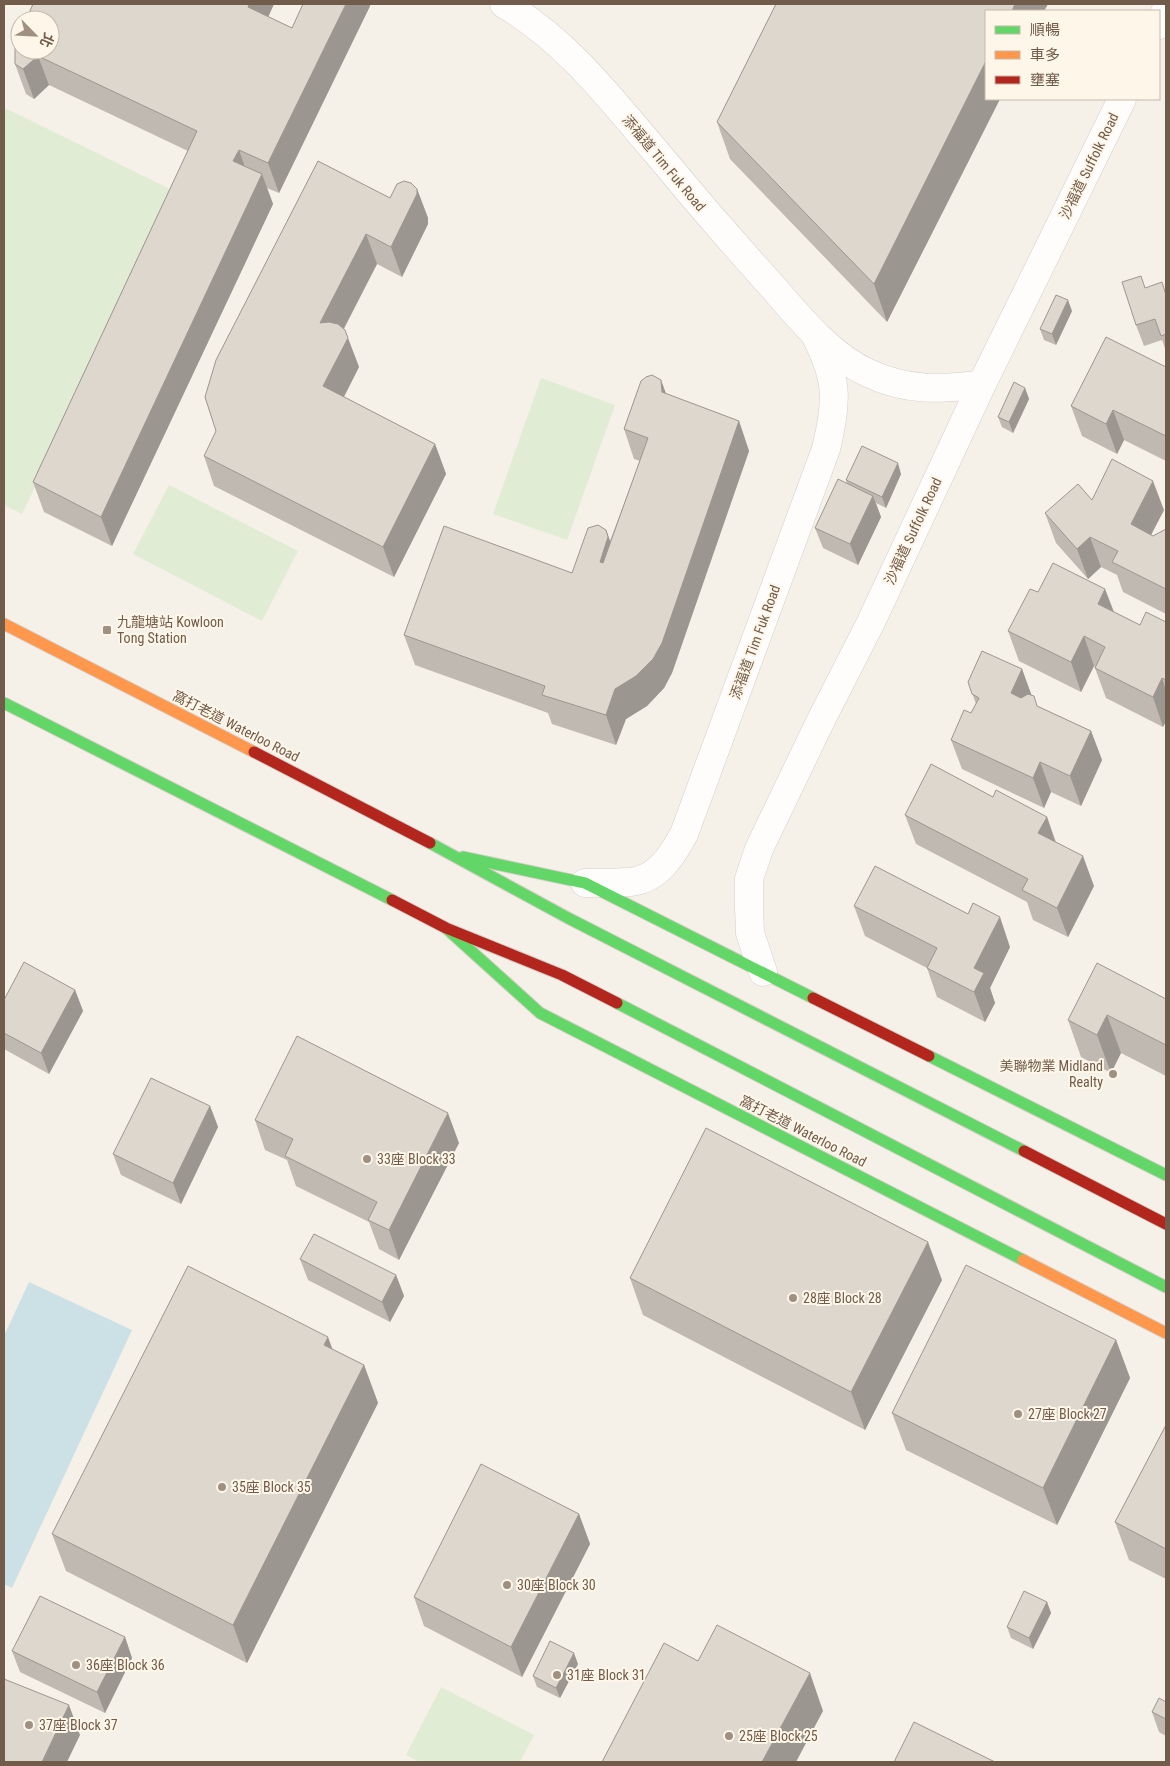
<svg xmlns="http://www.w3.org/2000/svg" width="1170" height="1766" viewBox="0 0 1170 1766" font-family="'Roboto Condensed','Noto Sans TC',sans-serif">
<rect width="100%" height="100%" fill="#f5f1e9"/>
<path fill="#e0ecd4" d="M5 108 172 190 173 201 22 514 4 505Z
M541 378 615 405 567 540 493 514Z
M169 485 298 551 262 621 133 554Z
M441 1687 534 1735 520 1762H420L406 1755Z"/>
<path fill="#cbe1e5" d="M29 1282 132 1330 12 1588 4 1584V1336Z"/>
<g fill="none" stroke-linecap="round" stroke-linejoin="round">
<g stroke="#d4cec7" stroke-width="29">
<path id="street" d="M504 4C567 41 610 98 657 153 694 198 732 242 771 285 798 316 829 355 868 373 907 391 940 390 982 384
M1159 25 1166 10
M585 883C601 882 621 884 636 881 660 876 673 854 684 834L826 449C838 400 838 378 814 333
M763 972 750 933 749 907V879L759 849 820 722 871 622 982 384 1122 99"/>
</g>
<g stroke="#d4cdc5" stroke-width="13">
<path id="fast" d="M4 703 392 900
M430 843 568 918 1024 1151
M463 857 585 883 813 998
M447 929 540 1013 1023 1260
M617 1003 1166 1287
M929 1056 1166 1175"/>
</g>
<g stroke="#d4cdc5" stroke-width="13">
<path id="slow" d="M4 624 254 752
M1023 1260 1166 1333"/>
</g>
<g stroke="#d4cdc5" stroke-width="13">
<path id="jam" d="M254 752 430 843
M392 900 446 928 562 975 617 1003
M813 998 929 1056
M1024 1151 1166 1224"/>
</g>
<use href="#street" stroke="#fefdfc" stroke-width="28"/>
<use href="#fast" stroke="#63d668" stroke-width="11"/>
<use href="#slow" stroke="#ff974d" stroke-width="11"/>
<use href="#jam" stroke="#b3261e" stroke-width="11"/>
</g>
<path fill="#bfb9b1" d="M33 4H274L268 17 292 28 370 6 279 193 267 188 273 204 112 546 44 512 33 482 188 151 49 85 34 99 26 94 15 64Z
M776 4H1048L1044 11H986V99H1000L887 322 730 159 717 122Z
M417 189 428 218V224L402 277 377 264 344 329 359 367 344 397 435 444 446 474 394 577 214 486 204 456 390 198Z
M1145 288 1166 293V351L1162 340 1144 346 1136 325Z
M1072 311 1056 345 1044 340 1040 329Z
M1166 367V461L1124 440 1117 454 1082 436 1071 406Z
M661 380 666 394 739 421 749 451 672 673 664 688 647 706 626 719 616 745 552 724 548 713 415 665 404 635 572 573 606 530 610 541 640 461 634 459 624 429Z
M1025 388 1029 399 1013 433 1002 427 998 417Z
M901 474 886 508 876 503 881 517 858 565 823 548 815 528 847 484 846 480Z
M1092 500 1164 510 1151 535 1153 536 1166 529V614L1123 592 1117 575 1101 567 1088 579 1056 543 1045 513Z
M1105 589 1114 612 1140 625 1166 622V721L1163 727 1106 698 1095 668V667L1094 666 1081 692 1019 661 1008 631 1038 592Z
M1022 669 1031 695 1037 706 1091 731 1102 760 1081 806 1051 792 1044 808 962 769 951 740 971 713 976 704 968 682Z
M993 797 1047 817 1056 842 1094 886 1068 937 1033 920 1027 902 916 844 905 815Z
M854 906 1010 947 990 988 995 1003 985 1022 937 997 927 968 865 936Z
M75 990 83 1011 49 1074 4 1049V1033Z
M1166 999V1076L1121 1053 1111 1073 1081 1057 1068 1020Z
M210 1106 218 1127 181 1204 121 1175 113 1154Z
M255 1120 459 1143 399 1260 379 1249 369 1222 296 1186 287 1160 265 1150Z
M300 1259 396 1275 404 1296 390 1322 308 1280Z
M630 1278 942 1280 865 1430 643 1315Z
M1116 1340 1130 1378 1057 1525 906 1450 892 1413Z
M332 1349 364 1365 378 1403 247 1663 66 1571 52 1534Z
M1166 1425V1579L1129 1560 1115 1522Z
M579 1514 590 1544 522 1677 424 1626 414 1597Z
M1047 1602 1051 1613 1033 1649 1011 1638 1007 1627Z
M125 1637 132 1658 105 1713 20 1672 12 1651Z
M578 1664 560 1698 537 1687 533 1676Z
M1166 1702V1736L1159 1732 1152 1712Z"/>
<path fill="#9b9690" d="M249 4H274L259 37 248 7Z
M346 4H370V6L279 193 268 163Z
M1015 4H1048L1044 11H1012Z
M38 56 49 85 34 99 23 69Z
M986 61V99H1000L887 322 874 284Z
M239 150 249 179 233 161Z
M262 174 273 204 112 546 101 517Z
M417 189 428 218V224L402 277 391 247Z
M366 234 377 264 331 353 320 323Z
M1068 300 1072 311 1056 345 1052 334Z
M348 338 359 367 334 416 323 386Z
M661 380 672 410 662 392Z
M1025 388 1029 399 1013 433 1009 422Z
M1113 410 1124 440 1117 454 1106 424Z
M739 421 749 451 672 673 664 688 647 706 626 719 616 745 606 715 615 689Z
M435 444 446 474 394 577 383 547Z
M898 463 901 474 886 508 882 497Z
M1153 481 1164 510 1141 554 1131 524Z
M873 496 881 517 858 565 850 544Z
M606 530 617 560 619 567 600 562Z
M1090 537 1101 567 1088 579 1077 549Z
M1105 589 1116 618 1098 604Z
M1084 636 1094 666 1081 692 1071 662Z
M1022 669 1033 699 1022 723 1011 693Z
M1162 678 1166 691V721L1163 727 1153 697Z
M1091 731 1102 760 1081 806 1070 776Z
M1040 762 1051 792 1044 808 1033 778Z
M1047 817 1057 847 1038 833Z
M1083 856 1094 886 1068 937 1057 908Z
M1000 917 1010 947 990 988 995 1003 985 1022 974 992V968Z
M75 990 83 1011 49 1074 41 1053Z
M1107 1015 1121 1053 1111 1073 1097 1035Z
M210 1106 218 1127 181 1204 173 1183Z
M448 1113 459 1143 399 1260 389 1230Z
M928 1242 942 1280 865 1430 851 1392Z
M396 1275 404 1296 390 1322 382 1302Z
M328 1337 342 1375 324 1345Z
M1116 1340 1130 1378 1057 1525 1043 1488Z
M364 1365 378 1403 247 1663 233 1625Z
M579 1514 590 1544 522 1677 511 1647Z
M1047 1602 1051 1613 1033 1649 1029 1638Z
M125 1637 132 1658 105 1713 97 1692Z
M574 1653 578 1664 560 1698 556 1688Z
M810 1673 823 1711 796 1762H762Z
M69 1705 80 1735 67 1762H42Z"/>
<path fill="#ded7ce" stroke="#9b9690" d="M33 4H249L248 7 292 28 303 4H346L268 163 239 150 233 161 262 174 101 517 33 482 197 131 38 56 23 69 15 64V43L20 32V50H50V20H26Z
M776 4H1015L1012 11H986V61L874 284 717 122Z
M318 161 390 198 397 184 404 181 411 183 417 189V194L391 247 366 234 320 323 329 322 338 324 345 330 348 338 323 386 435 444 383 547 204 456 216 431 205 397 216 360Z
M1141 276 1145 288 1162 282 1166 295V334L1161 336 1155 319 1136 325 1122 282Z
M1056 295 1068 300 1052 334 1040 329Z
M1106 337 1166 367V436L1113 410 1106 424 1071 406Z
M652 375 661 380 662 392 739 421 662 643 653 659 636 676 615 689 606 715 542 695 545 686 404 635 444 526 572 573 588 528 598 525 606 530 608 537 600 562 603 563 648 438 624 429 641 381 646 377Z
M1014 382 1025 388 1009 422 998 417Z
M862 446 898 463 882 497 846 480Z
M1112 459 1153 481 1131 524 1153 536 1166 529V589L1112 562 1118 551 1090 537 1077 549 1045 513 1078 484 1092 500Z
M838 479 873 496 850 544 815 528Z
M1053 563 1105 589 1098 604 1140 625 1146 612 1166 622V680L1162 678 1153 697 1095 668 1105 647 1084 636 1071 662 1008 631 1030 589 1038 592Z
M982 651 1022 669 1011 693 1021 698 1028 694 1034 696 1037 706 1091 731 1070 776 1040 762 1033 778 951 740 964 710 971 713 979 698 972 694 968 682Z
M931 764 993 797 996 790 1047 817 1038 833 1083 856 1057 908 1022 890 1028 879 905 815Z
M875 866 968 914 973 903 1000 917 974 968 984 973 974 992 927 968 937 948 854 906Z
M24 962 75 990 41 1053 4 1033V1000Z
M1097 963 1166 999V1045L1107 1015 1097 1035 1068 1020Z
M297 1036 448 1113 389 1230 368 1220 377 1202 285 1156 293 1139 255 1120Z
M151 1078 210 1106 173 1183 113 1154Z
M706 1128 928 1242 851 1392 630 1278Z
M314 1234 396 1275 382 1302 300 1259Z
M966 1265 1116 1340 1043 1488 892 1413Z
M188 1266 328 1337 324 1345 364 1365 233 1625 52 1534Z
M1166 1425V1549L1115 1522Z
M481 1464 579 1514 511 1647 414 1597Z
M1024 1591 1047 1602 1029 1638 1007 1627Z
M40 1596 125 1637 97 1692 12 1651Z
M717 1625 810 1673 762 1762H602L664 1643 698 1661Z
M550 1641 574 1653 556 1688 533 1676Z
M4 1679 69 1705 42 1762H4Z
M1159 1698 1166 1702V1719L1152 1712Z
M914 1722 995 1762H894Z"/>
<g fill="#9f9082" stroke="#fef7e9" stroke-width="2">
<rect x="102" y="625" width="10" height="10" rx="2.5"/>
<circle cx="1113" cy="1074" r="5"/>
<circle cx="367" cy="1159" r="5"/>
<circle cx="793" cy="1298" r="5"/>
<circle cx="1018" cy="1414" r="5"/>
<circle cx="222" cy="1487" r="5"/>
<circle cx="507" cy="1585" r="5"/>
<circle cx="76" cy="1665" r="5"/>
<circle cx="557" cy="1675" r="5"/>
<circle cx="29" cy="1725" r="5"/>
<circle cx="729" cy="1736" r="5"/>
</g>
<g text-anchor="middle" stroke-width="4" stroke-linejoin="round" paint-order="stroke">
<g font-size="14" fill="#715b4a" stroke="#fef7e9">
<text transform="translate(664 163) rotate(50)" y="5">添福道 Tim Fuk Road</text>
<text transform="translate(1089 166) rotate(-64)" y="5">沙福道 Suffolk Road</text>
<text transform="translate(913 531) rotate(-65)" y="5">沙福道 Suffolk Road</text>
<text transform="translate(755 642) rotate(-70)" y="5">添福道 Tim Fuk Road</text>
<text transform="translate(236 726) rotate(27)" y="5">窩打老道 Waterloo Road</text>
<text transform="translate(803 1131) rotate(27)" y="5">窩打老道 Waterloo Road</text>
</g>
<g font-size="14" fill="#715b4a" stroke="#fef7e9" text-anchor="start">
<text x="117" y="627">九龍塘站 Kowloon<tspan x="117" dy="16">Tong Station</tspan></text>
<text x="1103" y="1071" text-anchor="end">美聯物業 Midland<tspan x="1103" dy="16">Realty</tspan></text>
<text x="377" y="1164">33座 Block 33</text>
<text x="803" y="1303">28座 Block 28</text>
<text x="1028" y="1419">27座 Block 27</text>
<text x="232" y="1492">35座 Block 35</text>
<text x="517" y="1590">30座 Block 30</text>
<text x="86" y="1670">36座 Block 36</text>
<text x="567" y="1680">31座 Block 31</text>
<text x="39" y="1730">37座 Block 37</text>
<text x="739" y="1741">25座 Block 25</text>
</g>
</g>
<rect width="1170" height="1766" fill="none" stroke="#715b4a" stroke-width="10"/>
<rect x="985" y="10" width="175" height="90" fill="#fef7e9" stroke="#c6b9a9"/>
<rect x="995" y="26" width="25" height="8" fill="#63d668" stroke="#c6b9a9"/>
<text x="1030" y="35" font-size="15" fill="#715b4a">順暢</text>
<rect x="995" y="51" width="25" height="8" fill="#ff974d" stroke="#c6b9a9"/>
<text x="1030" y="60" font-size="15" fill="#715b4a">車多</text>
<rect x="995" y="76" width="25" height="8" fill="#b3261e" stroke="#c6b9a9"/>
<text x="1030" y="85" font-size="15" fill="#715b4a">壅塞</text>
<g transform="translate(35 35) rotate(114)"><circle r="24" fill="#fef7e9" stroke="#c6b9a9"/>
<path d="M0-4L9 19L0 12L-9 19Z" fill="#9f9082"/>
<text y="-8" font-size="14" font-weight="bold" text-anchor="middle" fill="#715b4a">北</text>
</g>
</svg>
